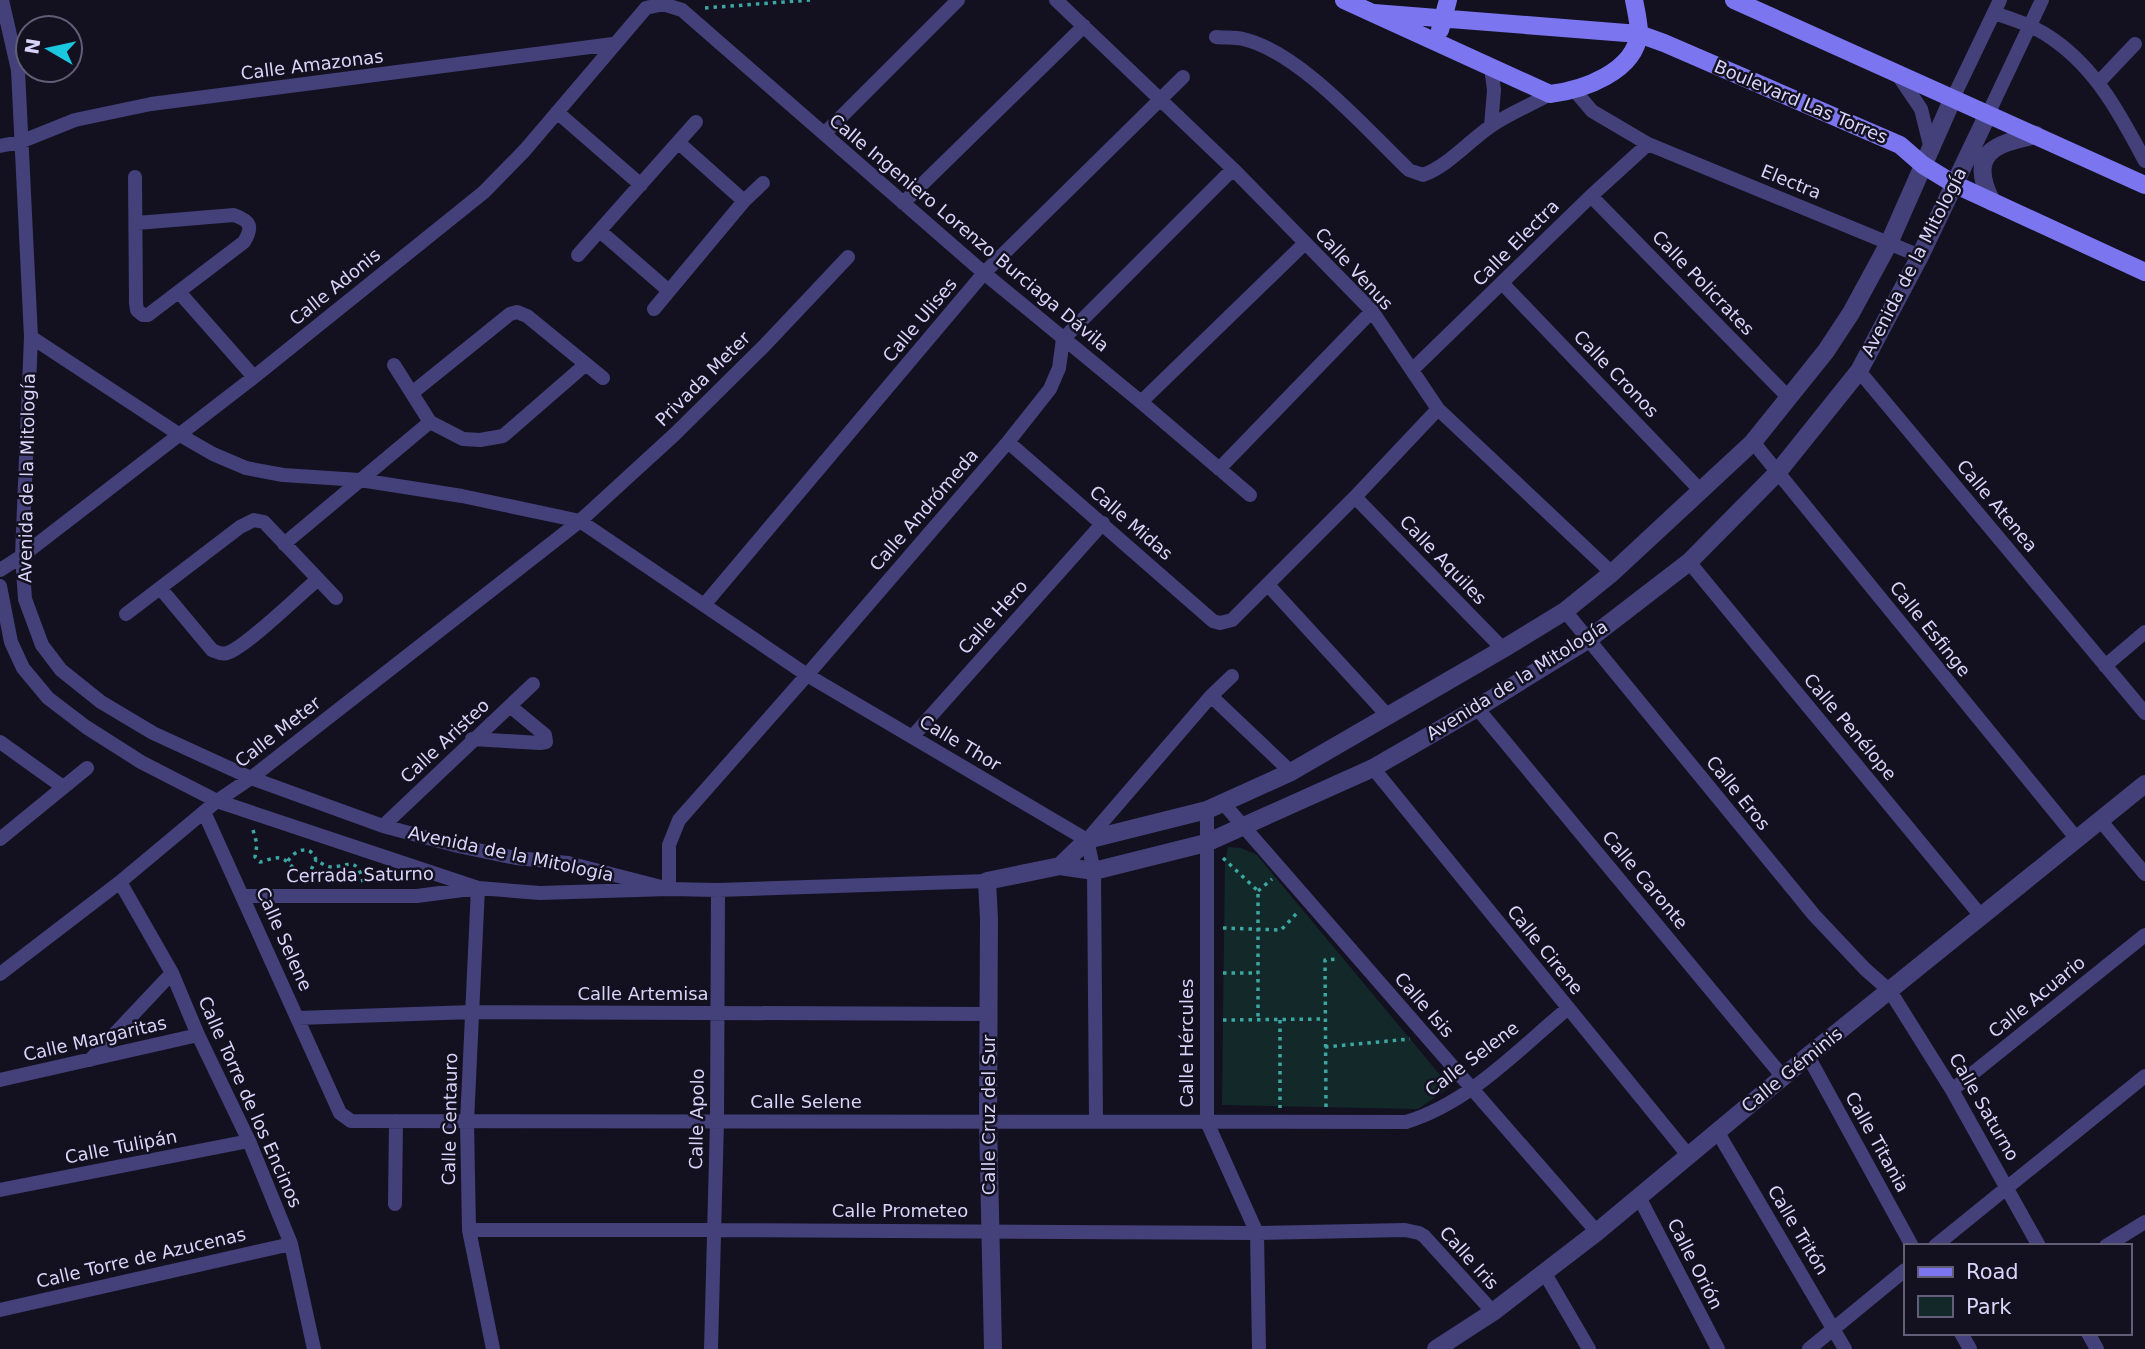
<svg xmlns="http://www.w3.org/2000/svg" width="2145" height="1349" viewBox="0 0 2145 1349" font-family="'DejaVu Sans',sans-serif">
<rect width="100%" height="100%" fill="#131020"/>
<path fill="#132929" d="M1228 847 1241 848 1257 855 1450 1087 1418 1109 1222 1105 1225 861Z"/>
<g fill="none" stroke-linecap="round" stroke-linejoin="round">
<path stroke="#3ca6a2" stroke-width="3.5" stroke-dasharray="3.5 5" stroke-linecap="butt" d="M705 8 810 0
M253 830 257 844 255 857 260 862C266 861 273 857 279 858 293 860 293 878 310 872L316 860
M1223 858 1258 891V1020
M288 861C295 849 311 844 316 860 321 863 327 867 332 867 349 866 357 856 363 882
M1258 891 1272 879
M1223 928 1281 930 1298 912
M1223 973H1258
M1223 1020 1325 1019
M1280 1020V1108
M1325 1047 1410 1039
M1326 1107 1325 960 1338 959"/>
<path stroke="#43407a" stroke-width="14" d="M2 0 18 70 31 337 22 556 25 599 42 645 61 670 101 702 153 733 251 778 383 826 458 846 516 858 568 863 669 889
M1056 0 1233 169 1372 311 1438 409 1612 573
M1994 13C2015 20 2037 27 2054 40 2097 70 2121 116 2145 161
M1216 37C1225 38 1235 37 1243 39 1300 52 1367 130 1409 170L1423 175C1448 166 1469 141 1491 126 1510 113 1531 105 1550 94
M1898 75 1921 109 1931 149
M2098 83 2135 44
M1575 91 1592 111 1648 144 1920 256
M1953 98 2000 0
M557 112 641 185
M1988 114 2042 0
M1491 126 1494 90 1491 67
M824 134 958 0
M679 143 744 201
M0 146 20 142 75 120 151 104 613 44
M135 177 136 303 137 310 143 315H148L244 242C253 227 251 221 234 215L137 223
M1591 196 1788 397
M903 203 1084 26
M601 232 669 291
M578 255 696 122
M1503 284 1701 491
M179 292 254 377
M654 309 744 201 763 183
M31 337 180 435 213 454 246 468 283 475 360 480 462 496 580 521 807 675 1087 840 1094 871 1096 1121
M394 365 430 422 463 439 480 440 503 436 586 364
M1412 370 1591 196 1648 144
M1859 371 2145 713
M412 393 510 314 517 312 527 316 603 378
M1141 402 1304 244
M1008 442 1213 621 1220 623 1232 620 1355 497 1438 409
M1753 442 2077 839
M1219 469 1372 311
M1355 497 1503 649
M284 544 430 422
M1689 562 1981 916
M0 570 22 556 254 377 484 192 525 150 646 8 663 4 682 10 984 273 1141 402 1250 495
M1268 585 1388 716
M0 586 11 642 23 668 48 698 86 727 141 762 217 801 478 888 540 893 669 889 718 890 987 881
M161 589 212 650C217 652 221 655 227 653 244 649 300 594 317 580
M704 605 984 273 1183 77
M1565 611 1814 915 1865 969 1890 991 1952 1090 2039 1246
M126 614 240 527 254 520 264 522 336 598
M2105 666 2145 632
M1211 696 1291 772
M1477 708 1783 1077
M912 737 1103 523
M472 739 540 743 546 742 545 735 511 707
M0 742 63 787
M1373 768 1688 1155
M1223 803 1597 1232
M1207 810V1122L1257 1233 1259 1349
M204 812 340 1113 351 1121 1406 1122C1469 1103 1518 1050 1567 1009
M2100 820 2145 874
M383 826 533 684
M0 839 87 768
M1087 840 1211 696 1232 676
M120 882 172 973 198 1035 249 1141 291 1244 314 1349
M669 889V845L679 820 807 675 1008 442 1050 389 1059 368 1063 339 1233 169
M244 896H417L478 888 467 1122 469 1230 493 1349
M0 974 120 882 217 801 251 778 580 521 675 434 764 346 848 257
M298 1018 472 1012 988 1014
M1808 1056 1912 1246
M90 1060 172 973
M0 1080 198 1035
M1952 1090 2145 935
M1717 1131 1845 1349
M0 1190 249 1141
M1639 1197 1718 1349
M395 1204 396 1121
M469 1230H714L1257 1233 1405 1230 1419 1233 1424 1236 1493 1312
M1935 1246 2145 1076
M2106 1246 2145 1222
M1544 1272 1589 1349
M0 1310 291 1244
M1961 1333 1970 1349
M2088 1333 2097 1349
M711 1349 717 1121 718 890
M1809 1349 1905 1270"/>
<path stroke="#43407a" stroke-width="18" d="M1992 202C1967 153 1994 144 2036 135
M1060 866 1087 840 1207 810 1291 772 1503 649 1565 611 1612 573 1753 442 1826 351 1851 313 1889 243 1953 98
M993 1349 988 1121 989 919 987 881 1060 866 1094 871 1206 843 1373 768 1477 708 1589 639 1689 562 1777 473 1859 371 1920 256 1988 114
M1436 1349 1493 1312 1597 1232 1808 1056 2145 784"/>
<path stroke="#7b76ef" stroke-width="18" d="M1344 0 1550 94C1583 90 1635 72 1639 33 1639 23 1636 10 1634 0
M1734 0 2145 185
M1374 13 1639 34 1664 43 1900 145 1923 165 1954 184 2145 272
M1440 30 1448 0"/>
</g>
<g text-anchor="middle" stroke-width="5" stroke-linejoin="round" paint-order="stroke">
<g font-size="18" fill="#d9d4fa" stroke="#131020">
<text transform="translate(312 65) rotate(-7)" y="6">Calle Amazonas</text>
<text transform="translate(1801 102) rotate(23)" y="6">Boulevard Las Torres</text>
<text transform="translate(1791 182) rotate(22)" y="6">Electra</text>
<text transform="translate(969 233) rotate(40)" y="6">Calle Ingeniero Lorenzo Burciaga Dávila</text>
<text transform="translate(1516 243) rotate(-45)" y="6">Calle Electra</text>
<text transform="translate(1914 262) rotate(-63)" y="6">Avenida de la Mitología</text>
<text transform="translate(1354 269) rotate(47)" y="6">Calle Venus</text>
<text transform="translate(1703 283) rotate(46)" y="6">Calle Policrates</text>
<text transform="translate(335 287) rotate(-39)" y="6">Calle Adonis</text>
<text transform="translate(920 320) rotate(-50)" y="6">Calle Ulises</text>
<text transform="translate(1616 374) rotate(46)" y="6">Calle Cronos</text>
<text transform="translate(703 379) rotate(-45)" y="6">Privada Meter</text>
<text transform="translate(27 478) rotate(-89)" y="6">Avenida de la Mitología</text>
<text transform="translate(1997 506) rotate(50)" y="6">Calle Atenea</text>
<text transform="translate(924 510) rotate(-49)" y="6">Calle Andrómeda</text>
<text transform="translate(1131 523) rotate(41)" y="6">Calle Midas</text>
<text transform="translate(1443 560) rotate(46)" y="6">Calle Aquiles</text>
<text transform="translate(993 617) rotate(-48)" y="6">Calle Hero</text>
<text transform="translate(1930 629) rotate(51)" y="6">Calle Esfinge</text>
<text transform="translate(1517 680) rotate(-32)" y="6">Avenida de la Mitología</text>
<text transform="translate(1850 727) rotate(50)" y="6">Calle Penélope</text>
<text transform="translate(278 732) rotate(-38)" y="6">Calle Meter</text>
<text transform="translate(445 741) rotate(-43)" y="6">Calle Aristeo</text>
<text transform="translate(960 743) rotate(31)" y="6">Calle Thor</text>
<text transform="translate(1738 793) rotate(51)" y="6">Calle Eros</text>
<text transform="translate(511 854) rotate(12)" y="6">Avenida de la Mitología</text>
<text transform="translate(360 875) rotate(-1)" y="6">Cerrada Saturno</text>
<text transform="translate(1645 880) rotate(50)" y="6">Calle Caronte</text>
<text transform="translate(284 939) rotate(66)" y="6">Calle Selene</text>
<text transform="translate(1545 950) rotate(51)" y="6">Calle Cirene</text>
<text x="643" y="1000">Calle Artemisa</text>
<text transform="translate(2037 997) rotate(-39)" y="6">Calle Acuario</text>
<text transform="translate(1424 1005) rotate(49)" y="6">Calle Isis</text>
<text transform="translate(95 1039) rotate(-13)" y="6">Calle Margaritas</text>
<text transform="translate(1187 1043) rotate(-90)" y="6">Calle Hércules</text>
<text transform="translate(1472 1059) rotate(-37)" y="6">Calle Selene</text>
<text transform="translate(1792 1070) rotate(-39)" y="6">Calle Géminis</text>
<text transform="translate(250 1102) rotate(66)" y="6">Calle Torre de los Encinos</text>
<text x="806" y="1108">Calle Selene</text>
<text transform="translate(1984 1107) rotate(60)" y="6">Calle Saturno</text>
<text transform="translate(989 1115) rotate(-90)" y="6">Calle Cruz del Sur</text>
<text transform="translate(450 1119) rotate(-89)" y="6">Calle Centauro</text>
<text transform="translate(697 1119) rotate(-89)" y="6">Calle Apolo</text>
<text transform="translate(1877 1142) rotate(61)" y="6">Calle Titania</text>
<text transform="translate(121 1147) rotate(-11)" y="6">Calle Tulipán</text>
<text x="900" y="1217">Calle Prometeo</text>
<text transform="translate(1798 1230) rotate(59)" y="6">Calle Tritón</text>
<text transform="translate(141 1258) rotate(-13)" y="6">Calle Torre de Azucenas</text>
<text transform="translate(1469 1258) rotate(48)" y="6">Calle Iris</text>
<text transform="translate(1695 1264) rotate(63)" y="6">Calle Orión</text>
</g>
</g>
<rect x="1904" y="1244" width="228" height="91" fill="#131020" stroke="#625e77" stroke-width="2"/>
<rect x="1918" y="1267" width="35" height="10" fill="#7b76ef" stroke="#625e77" stroke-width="2"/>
<text x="1966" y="1279" font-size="21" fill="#d9d4fa">Road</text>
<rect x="1918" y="1296" width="35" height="21" fill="#132929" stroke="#625e77" stroke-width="2"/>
<text x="1966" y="1314" font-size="21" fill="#d9d4fa">Park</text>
<g transform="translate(49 49) rotate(279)"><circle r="33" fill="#131020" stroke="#625e77" stroke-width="2"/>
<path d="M0-5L12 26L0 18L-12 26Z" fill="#1ac8e0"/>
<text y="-10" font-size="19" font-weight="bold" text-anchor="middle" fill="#d9d4fa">N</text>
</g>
</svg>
